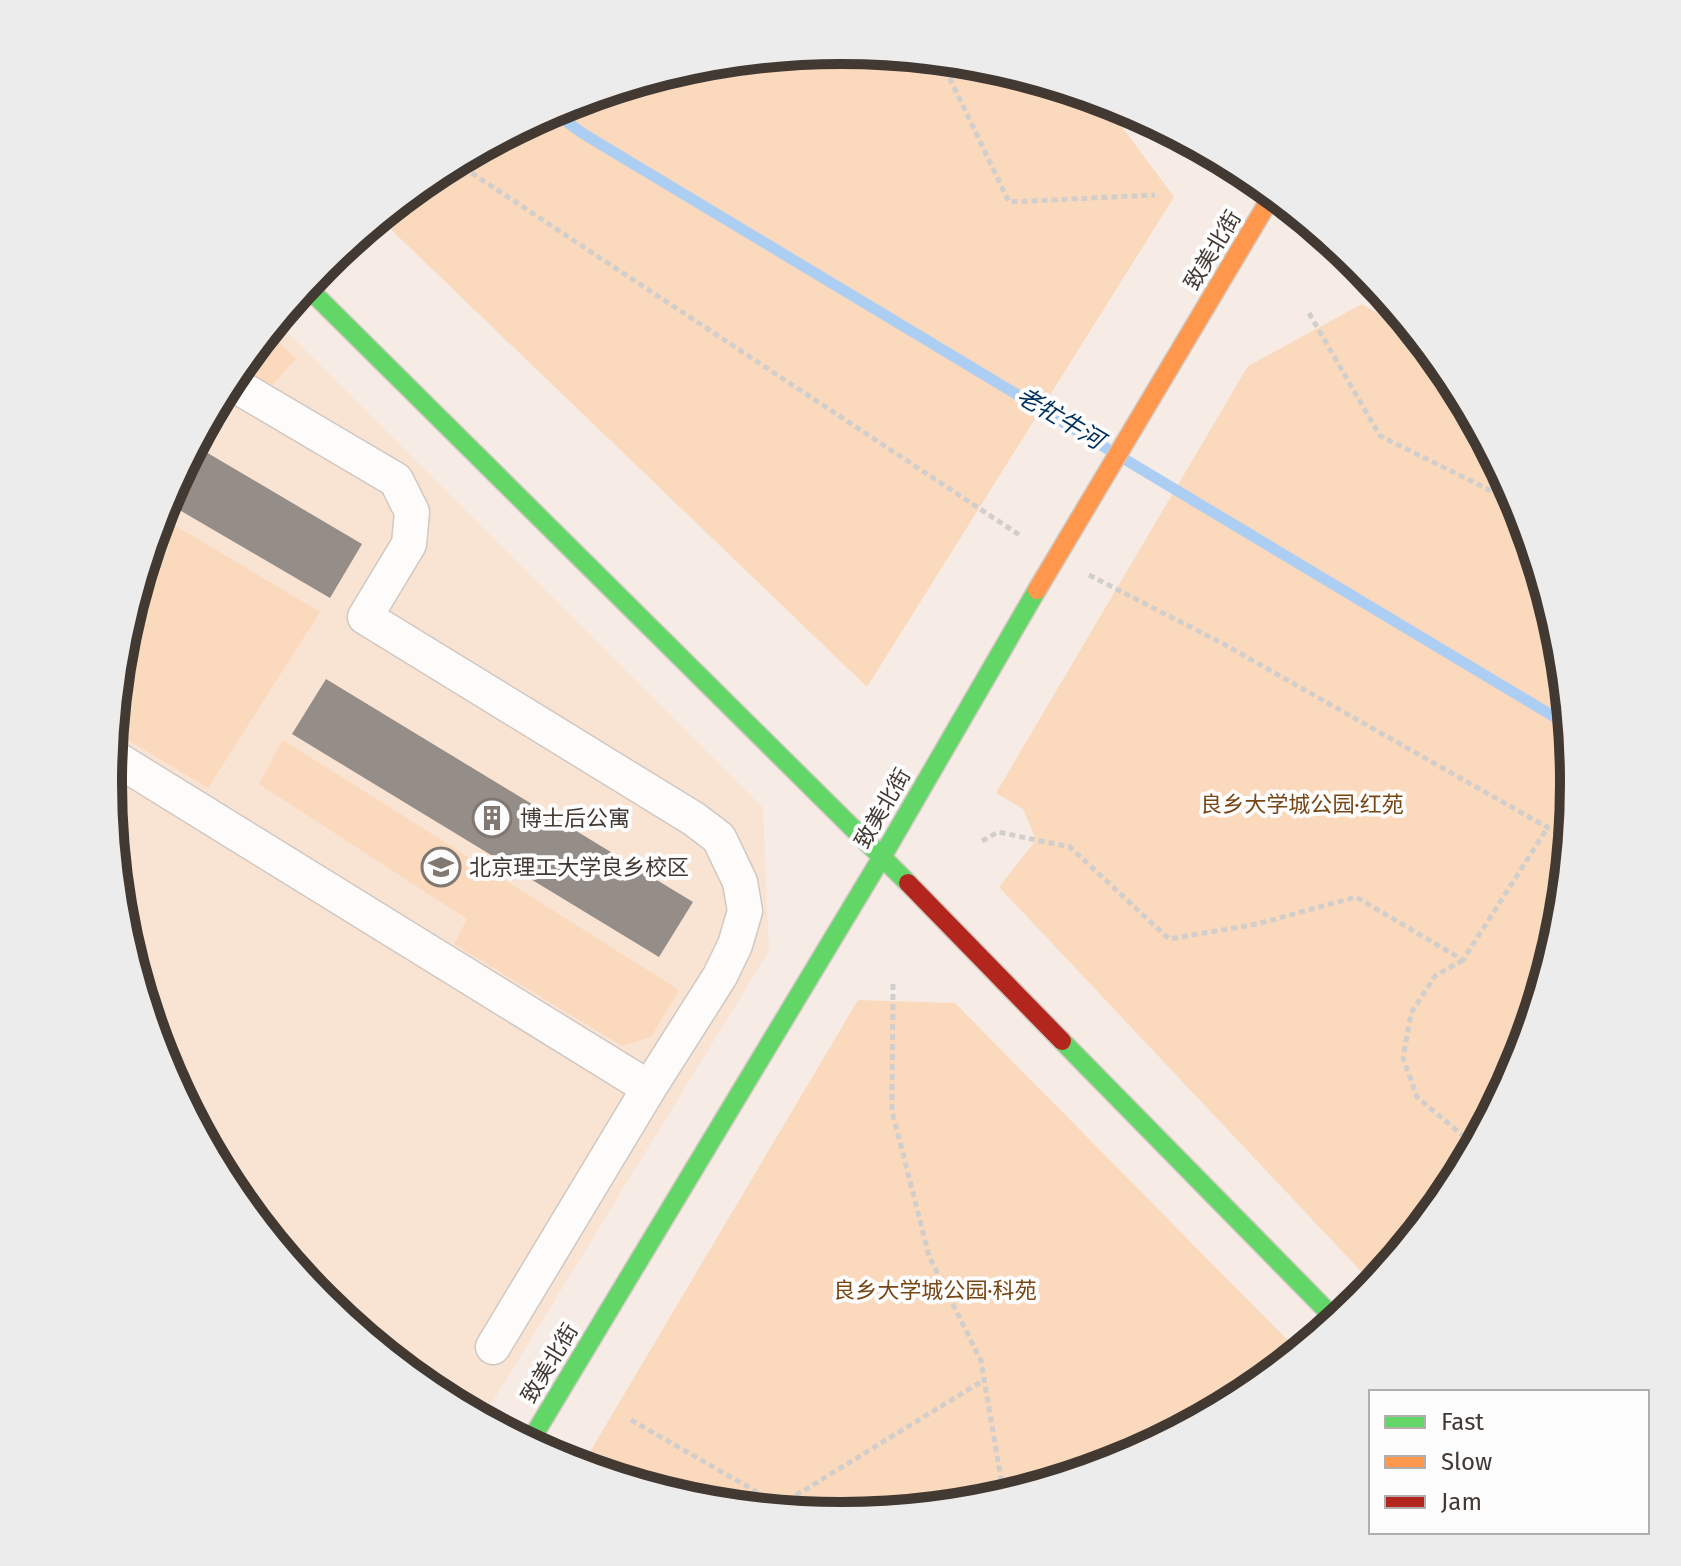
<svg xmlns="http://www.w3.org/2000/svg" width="1681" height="1566" viewBox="0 0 1681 1566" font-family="'Fira Sans','Noto Sans SC',sans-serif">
<rect width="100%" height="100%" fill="#f6ece5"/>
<path fill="#f9e4d4" d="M276 321 763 808 769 951 482 1419 433 1392 322 1301 231 1190 163 1063 122 926 108 783 122 640 163 502 231 375Z"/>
<path fill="#fad9bd" d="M841 50 984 64 1102 100 1174 197 867 687 379 218 434 173 560 106 698 64Z
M1362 304 1418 337 1450 376 1518 503 1559 640 1573 783 1559 926 1518 1064 1450 1191 1373 1284 999 887 1036 840 1023 809 996 793 1248 366Z
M268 331 296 359 272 385 238 367Z
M159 516 320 612 208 788 113 731 122 640Z
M283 740 679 990 651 1037 622 1046 454 944 467 919 259 784Z
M858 1000 955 1003 1298 1351 1247 1393 1121 1460 983 1502 840 1516 697 1502 581 1467Z"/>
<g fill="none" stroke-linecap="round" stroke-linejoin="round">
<path stroke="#adcef3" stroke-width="11" d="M551 110 582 133 1111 451
M1126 460 1568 725"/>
</g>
<path fill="#958d87" d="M194 445 362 544 330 598 164 501Z
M326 679 693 902 659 957 292 734Z"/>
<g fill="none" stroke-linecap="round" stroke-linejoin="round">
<g stroke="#d0c8c1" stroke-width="37">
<path id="street" d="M228 381 396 480 412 512 409 544 365 617 694 819 719 838 740 882 745 911 735 945 720 976 649 1088 493 1347
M110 755 649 1088"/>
</g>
<g stroke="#d0c8c1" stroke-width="21">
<path id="fast" d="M305 285 908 883
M1062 1041 1336 1320
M529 1443 882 857 1037 590"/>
</g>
<g stroke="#d0c8c1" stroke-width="21">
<path id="slow" d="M1037 590 1273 194"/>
</g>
<g stroke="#d0c8c1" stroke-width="21">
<path id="jam" d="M908 883 1062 1041"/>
</g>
<path stroke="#d2cecc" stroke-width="5" stroke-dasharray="6 4" stroke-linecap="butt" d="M941 60 1009 202 1155 195
M455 162 1021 536
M1309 313 1380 436 1518 504
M1089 575 1220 642 1568 839
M982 841 998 832 1070 847 1169 939 1257 924 1356 897 1463 960 1548 827
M1463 960 1435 976 1411 1013 1403 1058 1417 1097 1474 1145
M893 984 892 1111 929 1256 981 1361 1001 1479 1000 1497
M631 1420 780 1505 984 1380"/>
<use href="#street" stroke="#fefcfb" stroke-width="34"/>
<use href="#fast" stroke="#63d668" stroke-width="18"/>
<use href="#slow" stroke="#ff974d" stroke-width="18"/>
<use href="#jam" stroke="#b3261e" stroke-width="18"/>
</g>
<defs>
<g id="building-ring" transform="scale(2)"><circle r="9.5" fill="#fcfcfc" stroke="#817871" stroke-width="1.5"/><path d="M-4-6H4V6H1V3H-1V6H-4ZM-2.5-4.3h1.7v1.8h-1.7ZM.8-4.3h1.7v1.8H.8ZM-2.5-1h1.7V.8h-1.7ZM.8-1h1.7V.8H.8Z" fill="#817871"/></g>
<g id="university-ring" transform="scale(2)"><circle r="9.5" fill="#fcfcfc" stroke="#817871" stroke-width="1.5"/><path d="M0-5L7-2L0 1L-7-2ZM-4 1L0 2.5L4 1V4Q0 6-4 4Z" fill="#817871"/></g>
</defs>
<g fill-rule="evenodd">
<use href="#building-ring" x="492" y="818"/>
<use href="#university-ring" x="441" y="867"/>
</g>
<g text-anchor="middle" stroke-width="8" stroke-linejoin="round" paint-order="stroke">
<g font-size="22" fill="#423932" stroke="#fcfcfc">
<text transform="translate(1212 250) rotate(-59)" y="8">致美北街</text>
<text transform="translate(882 808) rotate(-60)" y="8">致美北街</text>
<text transform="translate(549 1363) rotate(-59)" y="8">致美北街</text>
</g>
<g font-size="22" fill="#774615" stroke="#fcfcfc">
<text x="1302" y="812">良乡大学城公园·红苑</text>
<text x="935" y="1298">良乡大学城公园·科苑</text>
</g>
<g font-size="22" fill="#423932" stroke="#fcfcfc" text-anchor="start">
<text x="520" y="826">博士后公寓</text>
<text x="469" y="875">北京理工大学良乡校区</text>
</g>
<g font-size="24" font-style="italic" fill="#00305b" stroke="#fcfcfc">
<text transform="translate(1060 418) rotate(31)" y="8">老牤牛河</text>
</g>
</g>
<path d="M0 0H1681V1566H0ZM122 783a719 719 0 1 1 1438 0a719 719 0 1 1-1438 0Z" fill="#edecec" fill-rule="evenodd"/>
<path fill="none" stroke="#423932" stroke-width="10" d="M122 783a719 719 0 1 1 1438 0a719 719 0 1 1-1438 0Z"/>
<rect x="1369" y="1390" width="280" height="144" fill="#fcfcfc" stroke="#b2aeab" stroke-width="2"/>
<rect x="1385" y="1416" width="40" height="12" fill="#63d668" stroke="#b2aeab" stroke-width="2"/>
<text x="1441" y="1430" font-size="24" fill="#423932">Fast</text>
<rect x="1385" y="1456" width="40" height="12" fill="#ff974d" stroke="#b2aeab" stroke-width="2"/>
<text x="1441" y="1470" font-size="24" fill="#423932">Slow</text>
<rect x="1385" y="1496" width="40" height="12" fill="#b3261e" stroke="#b2aeab" stroke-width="2"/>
<text x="1441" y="1510" font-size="24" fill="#423932">Jam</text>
</svg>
